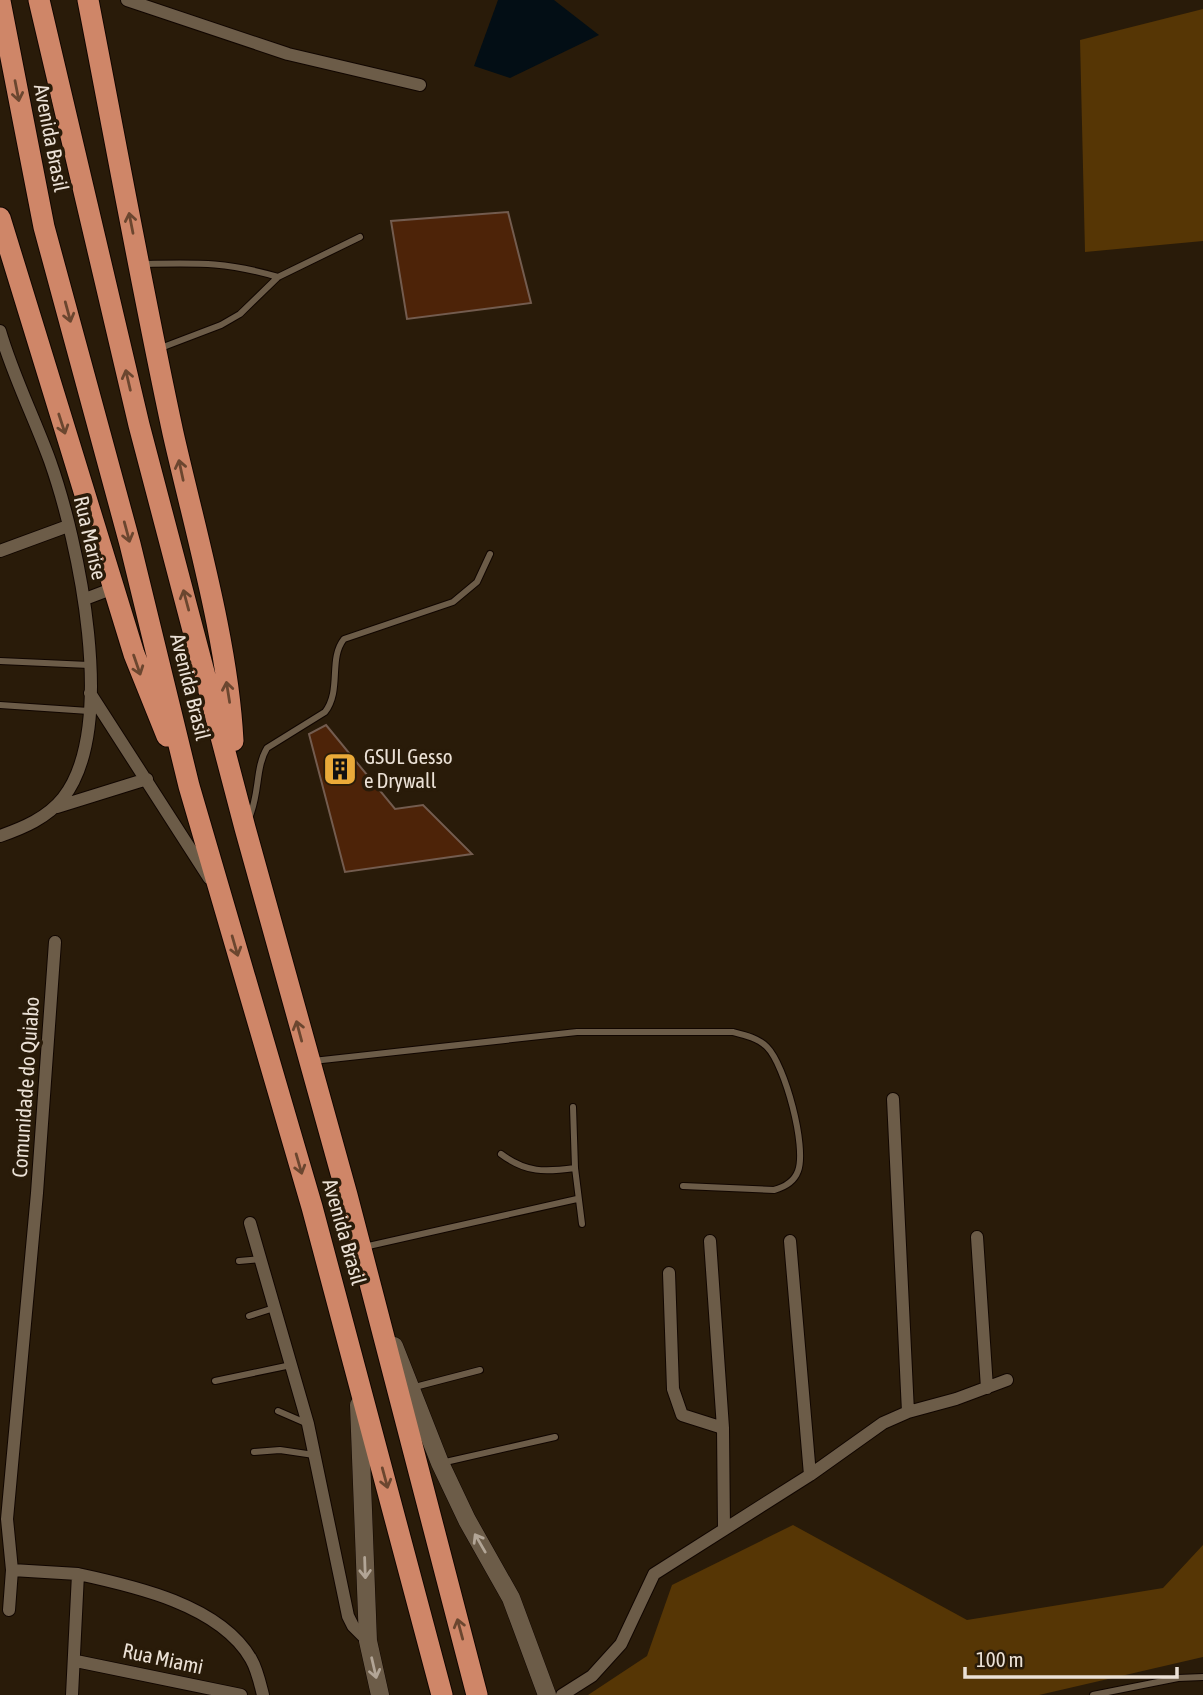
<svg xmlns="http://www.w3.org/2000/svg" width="1203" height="1695" viewBox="0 0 1203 1695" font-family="'Asap Condensed',sans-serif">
<rect width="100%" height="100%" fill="#291b09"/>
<path fill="#563605" d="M1203 9V241L1085 252 1080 40Z
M793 1525 967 1620 1163 1588 1203 1545V1657L1039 1695H588L647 1656 672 1585Z"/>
<path fill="#030e15" d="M498 0H554L599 35 510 78 474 66Z"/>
<path fill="#4d2308" stroke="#735c4f" stroke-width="2" d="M508 212 531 303 407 319 391 221Z
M326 725 395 809 423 805 472 854 345 872 309 734Z"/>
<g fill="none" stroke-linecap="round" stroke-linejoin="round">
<g stroke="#110600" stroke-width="8">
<path id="lane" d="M141 264C196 263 224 261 278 277
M158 349 221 325 240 314 278 277 360 237
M0 661 89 665
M0 705 89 711
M249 818C260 794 255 768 267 748L325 712C342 690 328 659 344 639L453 602 477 582 490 554
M313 1061 577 1032H733C745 1035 758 1038 767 1047 785 1065 807 1147 798 1171 794 1182 785 1187 774 1190L683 1186
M573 1107 575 1168 582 1224
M501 1154C526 1173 545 1172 575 1168
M364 1247 577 1199
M239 1261 262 1259
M249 1316 274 1308
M215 1381 291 1365
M411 1388 480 1370
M278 1411 308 1424
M254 1452 280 1450 314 1455
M441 1463 555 1437
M1093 1695 1178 1678 1203 1677"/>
</g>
<g stroke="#110600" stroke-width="14">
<path id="street" d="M127 0 288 54 420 85
M0 331C13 376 34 417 50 461 78 540 119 727 63 798 47 818 23 828 0 836
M0 551 68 526
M85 599 114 588
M90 693 209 878
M57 807 147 779
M893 1099 908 1412
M250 1223 308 1424 348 1616 353 1626 368 1641
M977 1237 987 1388
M710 1241 723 1428 724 1529
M790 1241 810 1475
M669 1273 673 1389 682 1415 723 1428
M12 1570 78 1574 72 1695
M78 1574C134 1586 220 1605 251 1659 257 1669 260 1683 263 1695
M9 1610 12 1570 7 1519 37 1193 55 942
M76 1661 241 1695
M562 1695 592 1676 621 1644 654 1574 810 1475 883 1423 908 1412 956 1399 1007 1380"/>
</g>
<g stroke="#110600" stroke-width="19">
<path id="secondary" d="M394 1346 440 1463 467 1520 511 1598 547 1695
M359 1405 368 1641 380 1695"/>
</g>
<g stroke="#110600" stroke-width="23">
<path id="highway" d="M39 0 139 425 245 828 347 1195 477 1695
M88 0C116 144 142 289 173 433 195 530 228 642 233 741
M0 1 44 227 130 544 189 786 312 1207 442 1695
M0 218 134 654 167 736"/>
</g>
<use href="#lane" stroke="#6c5c48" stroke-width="6"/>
<use href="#street" stroke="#6c5c48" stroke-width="12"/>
<use href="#secondary" stroke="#6c5c48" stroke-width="18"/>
<use href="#highway" stroke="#cf8668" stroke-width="21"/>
</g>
<defs><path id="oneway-shaft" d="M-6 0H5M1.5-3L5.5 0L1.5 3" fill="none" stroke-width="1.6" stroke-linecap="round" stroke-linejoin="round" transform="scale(1.75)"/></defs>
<g stroke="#6b462f">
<use href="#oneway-shaft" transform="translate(17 91) rotate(79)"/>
<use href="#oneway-shaft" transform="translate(131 223) rotate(-101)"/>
<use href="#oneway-shaft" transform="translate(68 312) rotate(75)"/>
<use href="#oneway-shaft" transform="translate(128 380) rotate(-103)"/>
<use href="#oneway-shaft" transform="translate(62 424) rotate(72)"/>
<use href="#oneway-shaft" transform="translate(181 470) rotate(-102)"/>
<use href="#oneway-shaft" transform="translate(127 532) rotate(75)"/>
<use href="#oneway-shaft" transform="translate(186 600) rotate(-105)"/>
<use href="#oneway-shaft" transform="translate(137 665) rotate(71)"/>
<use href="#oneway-shaft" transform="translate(228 692) rotate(-99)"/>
<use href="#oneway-shaft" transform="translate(235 946) rotate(74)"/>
<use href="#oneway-shaft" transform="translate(299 1031) rotate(-105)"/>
<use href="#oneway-shaft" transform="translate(299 1164) rotate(74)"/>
<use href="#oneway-shaft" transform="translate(385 1478) rotate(75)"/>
<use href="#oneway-shaft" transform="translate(460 1629) rotate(-105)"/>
</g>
<g stroke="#b2a596">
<use href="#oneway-shaft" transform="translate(480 1543) rotate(-120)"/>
<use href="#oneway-shaft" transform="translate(365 1568) rotate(88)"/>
<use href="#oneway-shaft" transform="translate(374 1668) rotate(77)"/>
</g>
<defs>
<g id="building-square" transform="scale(1.75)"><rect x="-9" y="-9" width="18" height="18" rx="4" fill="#eaaa39" stroke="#291b09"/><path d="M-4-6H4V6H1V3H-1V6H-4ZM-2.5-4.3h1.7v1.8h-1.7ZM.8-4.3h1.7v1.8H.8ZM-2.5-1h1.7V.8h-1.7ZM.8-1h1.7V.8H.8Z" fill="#111"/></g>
</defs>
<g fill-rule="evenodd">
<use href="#building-square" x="340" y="769"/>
</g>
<g text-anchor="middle" stroke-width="7" stroke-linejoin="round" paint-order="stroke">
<g font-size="21" fill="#ebe1d6" stroke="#291b09">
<text transform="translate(51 138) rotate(79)" y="7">Avenida Brasil</text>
<text transform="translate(90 538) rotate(77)" y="7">Rua Marise</text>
<text transform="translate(190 687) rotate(76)" y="7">Avenida Brasil</text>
<text transform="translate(26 1087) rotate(-86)" y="7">Comunidade do Quiabo</text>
<text transform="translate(344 1232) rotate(74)" y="7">Avenida Brasil</text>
<text transform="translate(163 1659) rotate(12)" y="7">Rua Miami</text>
</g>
<g font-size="21" fill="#ebe1d6" stroke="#291b09" text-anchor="start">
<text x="364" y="764">GSUL Gesso<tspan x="364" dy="24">e Drywall</tspan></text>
</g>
</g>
<path d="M965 1667v10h212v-10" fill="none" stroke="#ebe1d6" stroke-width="3.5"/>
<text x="976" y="1667" font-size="21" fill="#ebe1d6" stroke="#291b09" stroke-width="5" paint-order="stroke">100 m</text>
</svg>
